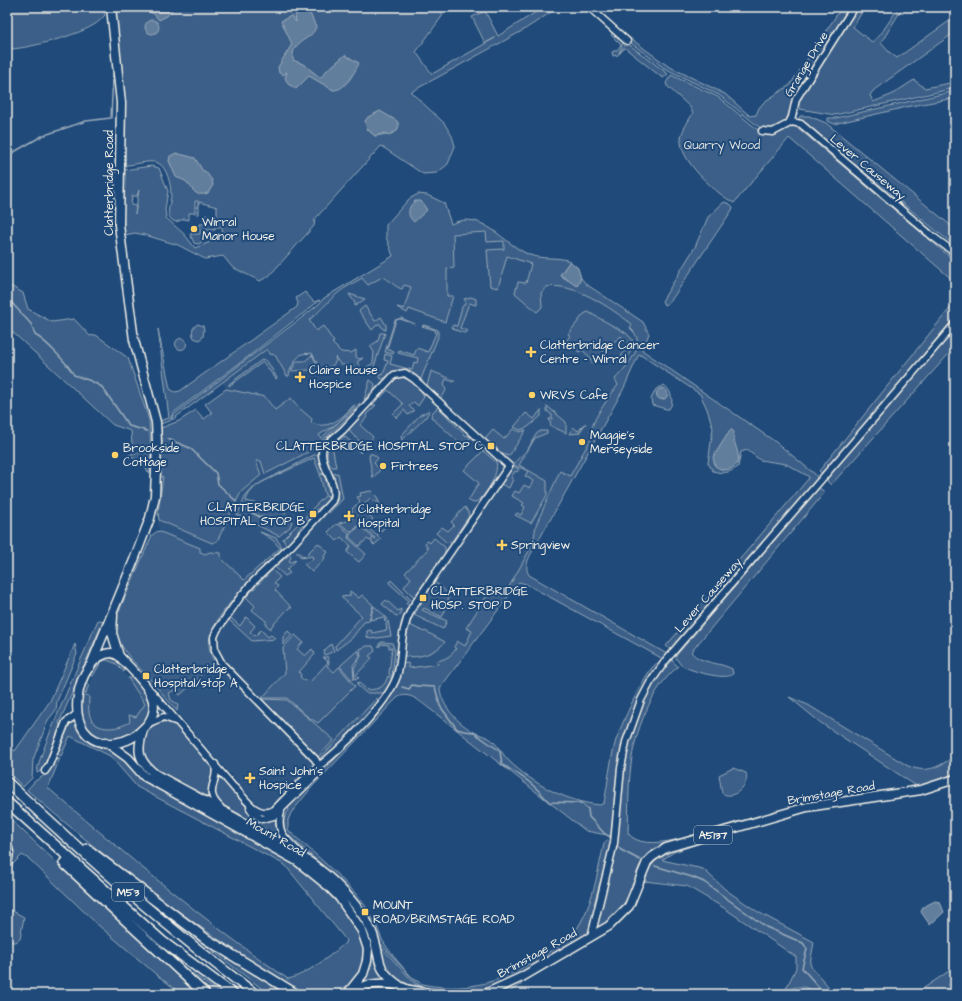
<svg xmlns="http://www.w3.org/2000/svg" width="962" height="1001" viewBox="0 0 962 1001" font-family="'Architects Daughter',sans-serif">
<rect width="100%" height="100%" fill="#1f4a7a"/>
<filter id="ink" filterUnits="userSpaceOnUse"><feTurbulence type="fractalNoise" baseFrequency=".025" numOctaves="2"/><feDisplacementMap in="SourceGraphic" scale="8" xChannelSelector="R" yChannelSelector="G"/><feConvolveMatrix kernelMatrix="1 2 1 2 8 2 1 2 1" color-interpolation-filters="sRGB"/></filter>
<g filter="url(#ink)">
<path fill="#2d5581" d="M484 224 633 324 630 328 637 335 638 345 631 360 615 379 618 385 600 412 592 437 570 476 561 471 536 525 533 544 505 595 466 628 472 631 465 647 387 704 319 775 310 767 272 808 262 809 214 756 149 678 150 676 147 673 145 674 159 535 158 512 165 460 161 428 179 421 196 410 203 419 211 413 205 404 226 389 222 382 322 310 327 304 345 288 449 228Z
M106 660 115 663 124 672 145 704 136 718 128 717 130 722 119 728H107L96 725 89 713V697L85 695 97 667Z"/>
<path fill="#3a5f88" stroke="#97a8b8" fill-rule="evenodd" d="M7 7H103L105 15C100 21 95 25 88 28 73 36 24 50 7 49Z
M114 7H437L443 15 416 52 432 74 495 38 485 43 472 17 485 11 498 36 544 7H559L522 31 411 92 444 123 452 136 455 146 448 164 437 173 423 174 381 146 315 219 314 226 269 276 260 281 232 267 223 256 205 259 178 245 145 235 135 233 125 235 123 213 124 170 151 166 159 168 168 191 165 209 166 218 184 234 195 248 223 237 222 227H215V230H206V236H204L201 243 197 244 194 243 190 234H200V224L216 223V218H205V215L217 216V207L199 202V214L197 215 198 201H195V213H189V220L184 219 176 222C163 218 171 204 171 194 171 185 167 167 158 163 148 159 134 166 124 165L123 88ZM367 129 393 133 375 136ZM139 190 135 214 136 206 131 205 132 196H137Z
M842 7H851L793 100 786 121 774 130H763L719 95 664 68 627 40 615 27 668 66 725 94 750 116 756 115 759 108 764 102 790 85Z
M857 7H865L853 27 872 42 880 35 899 7H903L881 43 889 52 897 58 955 17V32L874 90 870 95 873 102 891 95 914 80 925 88 955 82V88L835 115 800 109 798 101Z
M613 31 624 41 619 53 627 43 668 74 663 78 660 76 625 48 618 55 613 56 612 52 617 50 621 45 611 35Z
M671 75 718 97 763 134 774 135 793 125 798 128 950 257 955 263V282L789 138 734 203C717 194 678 160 681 138 682 130 689 120 693 113L690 107 667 86 666 83Z
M955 91V98L911 106 834 124 828 121V118H836Z
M800 116H809L826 123 955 229V246L799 119Z
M418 194 427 195 444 203 451 224C483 208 503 245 530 255 543 260 557 256 570 261L560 275 577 286 581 278 586 284 643 322 649 334 642 350 777 443 816 475 817 479 671 650 666 646 809 478 808 476 786 464 760 460 747 450 741 452 738 467C729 473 723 474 713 471L708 463 713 428 707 409 700 394 639 354 623 390 536 545C531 554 523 565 529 575L667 654 663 659 526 584 519 582 440 688C441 706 459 724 474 732 480 735 489 737 493 741 499 747 503 755 509 761 533 784 567 802 600 805L604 803C608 783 610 762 615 743 619 730 647 665 658 663L659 665 631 720 612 836 586 831 430 709C420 702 409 690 397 698L312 787 291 813 288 820V829L290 832C304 844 368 899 368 913L343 884 286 833C282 824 283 817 289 810L288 808 379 713 394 690 403 664 408 663 409 668 438 664 437 661C446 659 451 656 456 649L454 647 457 641 465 646 472 631 466 628 492 588 505 594 533 544 536 525 560 471 570 476 592 437C586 426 611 395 618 385L615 379C627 366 649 344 630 328L632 324C610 308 575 282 546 287L541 293 542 307 537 312 515 293 518 282 526 283 531 264 507 256 498 288 490 286 487 250 504 249V241L487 242 486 232 453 234 454 268 447 269V296H453L445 322 409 309 407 313 397 307 404 309 411 287 404 285 402 289C394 287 390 279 382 277L368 285 362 278C354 283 345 287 338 293 327 302 320 312 309 320L316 331 323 326 334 342 332 343 341 352 351 353 356 350V357L359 359 363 358 357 362 363 370 373 363 374 352 370 346 378 341 380 333H385L372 373 340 364 335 357 336 361 332 366 322 369 319 367 312 353C309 354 305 353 302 354 296 357 289 370 289 376H287L275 355 270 354 267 349 172 420V416L304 316 319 304 324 298 393 256 386 237V225L409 199Z
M724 202 730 204 733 207 732 210 670 302 664 305 662 301 695 247 708 217Z
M7 284 23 293 28 309 52 322 74 319 90 336 96 335 128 358 149 420 151 447 135 446 132 443 131 431 113 425 7 327Z
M305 292 314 302 320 300 249 356 173 413 170 421 160 424 159 421 169 418 158 329 170 389 175 392 180 391 297 307 298 303 296 298Z
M349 294 365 299 355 306V303Z
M471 297 476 299V305L469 303 460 328 468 331 465 333 455 330 452 327 453 325 457 326 462 307 466 302 464 299Z
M955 302V317L823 474 819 471Z
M365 306 375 321 381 317 386 325V330L383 329 380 324H378L372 330 359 311Z
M588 312 626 333 632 339C634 348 628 357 621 365L618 362 628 344 621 336 610 345 608 344 606 346 607 347 593 364 590 361 591 358 582 350 579 352 566 341 570 336 568 334 584 314Z
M401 318 415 324 400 319 396 320 387 349 394 352 393 354 385 352 395 320Z
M198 324 203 326 204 329 203 337 199 340 194 338C191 332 192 327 198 324Z
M424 325 438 330V337L421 379C412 374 404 369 393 373 388 375 386 379 381 379L379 374 383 375 388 361 384 360 385 354 392 356 390 364 412 370 414 362 417 363 418 358 398 353 399 350 414 355 417 348 428 352 436 333 435 330 422 326Z
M955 329V347L831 485 827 481 828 477Z
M175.5 344a5.5 5.5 0 1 1 11 0a5.5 5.5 0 1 1-11 0Z
M312 355 316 362 315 367 310 370 291 371 297 361H305Z
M263 359 267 361 277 378 276 379 263 362 229 386V384Z
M431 371 454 380V382L446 379 444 384 446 391 440 398H438L427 386Z
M399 377C409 378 421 387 424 397L418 406 414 402 409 406 414 411 408 415 404 410 397 418 393 414 403 404 388 390 380 398C381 389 391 380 399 377Z
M370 380 375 384 374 389 364 400Z
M664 385C671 390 675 402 669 409H666L652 405 651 399 656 389Z
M226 389 265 397 275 410 291 398 299 408 312 419 311 423C329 430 341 419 353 406L355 405 338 423 319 435 321 438 360 403 342 423 322 440 316 448 265 474 261 461H256L261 475 241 492 220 535 217 541 212 543 159 520 158 513 163 477 159 474 162 441 161 428 179 421 196 410 204 419 212 413 205 404Z
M370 405H376L366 415 367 417 360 425 373 437 370 441 372 443 367 448 351 433 349 428Z
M547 406 566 422V433L551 426 549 419H552V415L547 411Z
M438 407 465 435 471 437 463 446 431 417 432 413Z
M430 410 426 417 402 440 401 436 420 415Z
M541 410V416L528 427 520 430 514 427 526 413 534 419Z
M586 423 579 433 569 434 573 427 578 431Z
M513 429 520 432 526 430 509 456 502 454 492 443 491 444 485 439 493 430 504 439Z
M541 431H547V433L535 438 519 465 547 481V495L531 523 515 515 517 513 521 515 525 507 522 505 524 503 512 496 515 491 519 493 524 485 530 488 534 481 525 476 528 471 514 465C517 458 521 457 526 451 533 445 531 435 541 431Z
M344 436 360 449 361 453C351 444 346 443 332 445L336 467H332C327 463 326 455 328 449Z
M483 451 496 462C500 472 484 501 473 503L468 500C473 495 474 489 479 483L464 470Z
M151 452 150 473 148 472 142 461 127 456 134 453Z
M370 454H373L378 458 374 463 380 470 373 478 369 457Z
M314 455H318L324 473 320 474 314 458 262 482C255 487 248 492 246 501 261 505 284 506 292 521L290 527 279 536 237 515 245 497 255 486Z
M513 466 519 469 517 472 515 471 511 478 513 479 509 488 501 484Z
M338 473 343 499 329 513 328 512 338 500 333 474Z
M324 474 330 496 325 495 320 475Z
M819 488 825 492 691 652C700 664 720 662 732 669L733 674C726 681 690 671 681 665 679 663 677 659 675 657Z
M371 491 377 497 380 505 374 500 373 501 370 498 361 508 373 519 366 526 376 535 385 527 377 535 381 539 374 545 371 542 375 538 360 524 354 530 350 531 339 523 352 520V509L360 501 357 497 361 496 360 493Z
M325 496 330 497 326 503 313 512 311 510Z
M465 507 468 512 469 516 452 541 447 543 436 533 442 527 448 531 454 525 451 522Z
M309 513 310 515C301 524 297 535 288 545H286L283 539Z
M338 524 349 533 348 538 366 554 359 562 347 552 351 546 341 537 337 541 328 532 335 525Z
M360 526 373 538 370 541 367 539 359 546 349 537 351 533Z
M158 531 200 548V552L205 554 210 552 221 553V558L244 580 262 564 264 566C247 584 210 619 209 644 209 654 214 662 220 669L219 671 212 663 200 674 201 676 180 695 175 690 169 693 171 700 178 704 177 711 149 678 150 676 147 673 145 674C130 658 111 640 117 616L152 535Z
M260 532 276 538 282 547H279L273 540Z
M434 538 445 547V553L416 595 413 596 404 587 411 578 405 573 428 549 425 543 428 541 430 543Z
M318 543 328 552 324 556 325 558 312 572 304 564 313 559 312 556 302 558 296 552 297 551 304 557Z
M283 548 265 565 263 563 279 549Z
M290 554 291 557 289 561 290 562 296 560 287 570 290 573 285 576 275 567Z
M272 570 280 577 274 583 278 586 275 590 292 608H289L271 627V629L266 625V621L252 610 255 606 246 597Z
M391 580 410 599 411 602 409 604H406L408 600 389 583Z
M434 582C452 593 451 599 442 617L424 608 422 610 447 621 443 629 414 615Z
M350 591 359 598 362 595 373 605 369 621 364 622 352 638 336 650 335 646 362 616 341 597 350 596Z
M386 600 398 611 401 609V615L396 616 382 604Z
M374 606 387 618 385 622 384 617 370 620Z
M246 617 255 626 250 632 255 636 261 630 268 637 271 635 276 639 252 641 229 620 231 618 240 626Z
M98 620H101L103 622 59 723 61 728 42 770 37 773C34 764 90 639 98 620Z
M388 621 391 636 371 639 367 637V631L371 630 372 633 387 630 386 624Z
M410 625 424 632 425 631 445 642C436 653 418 659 405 656L402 650Z
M288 631 292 635 283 645V637Z
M295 635 303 642 297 649 305 656 312 649 315 654 299 672 301 675 300 677 305 681 307 680 310 682 328 662 323 657H328L329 663 327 666 334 672 339 667 355 686 318 723 308 717 287 698H262L285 673 283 648Z
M382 642 392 643 395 651 392 677 389 674 392 648H389V645L381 644 379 647V644Z
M75 644 77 654 57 701 56 710 48 720 33 760 32 778 23 787 7 771V743L15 751 50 701Z
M331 644 334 651 325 655 324 651Z
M367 646H373L375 651 369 656 372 658 356 675 359 678 355 679 354 668 361 656 360 649Z
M358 650 360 656 353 665 354 679H351L340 666Z
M106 655 116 658 125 668 124 672 115 663 106 660 101 662 93 676 90 675 96 661Z
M672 660 678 667C652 686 634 734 631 765 628 787 629 810 628 833 644 856 705 831 728 825 733 824 743 819 748 821 723 828 654 842 641 863 637 869 636 877 634 883 628 900 619 911 607 923L500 985 475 993 450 994V992L433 990 417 984 380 943 368 914C374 916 378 930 381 937 385 947 408 975 417 981 424 986 435 986 444 987 482 989 508 977 540 957 556 948 572 939 581 922 594 899 598 869 604 844L607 840 611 841V843L594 904 602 906 616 844 622 775 632 731 649 688Z
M388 676 392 679 384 693H366L357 685 358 682 367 690C380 689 384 688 388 676Z
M128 678H134C154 695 157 712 137 729 131 734 123 739 115 740 93 740 77 720 80 698 81 694 84 688 86 684L89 685 85 695 89 696C89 702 88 707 89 712 92 733 117 730 130 722L129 715 136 717 145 704Z
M789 697 808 705 908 766C928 774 938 767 955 756V774L918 787 821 723Z
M377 698 378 703 374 708 330 753 319 759Z
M262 699 287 700 334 740 318 757Z
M161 719 173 722 211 764C214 777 207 787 210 800L153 769C138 751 140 732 161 719Z
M73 722 76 723 87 738 97 745 118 753 142 781 291 862 319 883 337 903 357 931 364 946 361 965 358 973 349 985 332 993 307 994 301 992C203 934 112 864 27 790L35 781 47 774 56 758H60L48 788C125 854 204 921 288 979 306 975 332 955 345 943L346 940 285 865 137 787 110 756 70 736 61 756 58 754V750L69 725Z
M733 768 746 773C750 785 733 801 722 793L719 775Z
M218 775H219L255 817 276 819 278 831 287 843C263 830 230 817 213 794Z
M7 816 197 994H182L158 976 97 924 29 859 22 855 12 865 13 854 11 845 7 839Z
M703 842 674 852 662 860 703 869 726 890 758 912 814 942 810 964 812 968 835 994H817C806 985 797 985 785 991L796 968V957L724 908 687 886 644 881C656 849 673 850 703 842Z
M7 908 24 917 20 939 16 942H7Z
M174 920 285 994H269L173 921Z
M379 947H381L416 985 449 994C428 994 407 986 389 976Z
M371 949H373L375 964 384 980 363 983Z
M955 967V976L942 994 924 993 915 994Z
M192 973 221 994H210L190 976Z
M520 981 522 984 506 994H498Z"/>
<path fill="#627e9d" stroke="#9cacbb" d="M148 7H175L167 16 159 20 154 14 148 11Z
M304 10 309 11 316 27C311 42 291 39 293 60L303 64 321 78 325 72 345 55 359 63C355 72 345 91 333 90L309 76 296 89 288 84 285 78 287 72 283 75 279 73 278 67 292 44 281 21 291 16 296 22 295 15Z
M145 27a7 7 0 1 1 14 0a7 7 0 1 1-14 0Z
M380 111 397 121 399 125 397 131 389 135 385 133 375 136 367 129 365 121 368 117Z
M176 153 195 158 203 171H205L212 180 213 185 208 193C192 198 194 187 185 181 182 179 179 179 176 177L169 161 170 156Z
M415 201H421L427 210 414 222C406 215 408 207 415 201Z
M570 261 578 268 581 278 577 286 560 275Z
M656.5 394a5.5 5.5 0 1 1 11 0a5.5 5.5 0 1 1-11 0Z
M731 429 734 432C731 445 748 461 730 469 725 471 719 469 715 466L713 457Z
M935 901 940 902 944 912 930 925 921 912 923 907Z"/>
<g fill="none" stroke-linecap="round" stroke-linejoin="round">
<path stroke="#9cacbb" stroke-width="1.5" d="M7 156 42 136 86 121 111 118 113 74
M7 300 11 302 31 324 35 335C45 340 68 364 74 375L91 381 102 387 129 426 147 431
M168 439 190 448 216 473 218 484 236 501
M243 508 260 517 284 518
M402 687 409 689 412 685C420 687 427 686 435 687L440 706 457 729 464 731 473 732 500 751 502 765C521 774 536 786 549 802L581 803 588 809 589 817 604 833 611 838
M617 846 621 850 640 860
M655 866 692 877 704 882 766 927 803 943 807 949 802 968 825 994"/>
<g stroke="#f4f1e8" stroke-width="9">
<path id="minor" d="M589 7 627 41
M789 123 792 117 796 99 854 7
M762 131 773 132 792 122 801 124 932 236 955 253
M151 691 236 790
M149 723 164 717 175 721
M215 764C220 782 202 790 220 807
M45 771 49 765 66 722 77 714
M235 788C246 799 257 819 274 810L312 771C338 753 387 705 397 676 404 652 398 634 412 608L509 466 414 379 405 373 394 375 343 430 323 447C317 464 340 484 332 501L292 545 254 581 241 596 217 630 214 637 215 651 222 664 315 759 319 766
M250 808 254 814 262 819 274 816 316 775 319 767
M281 811C276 832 284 838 299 852
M7 870 10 852 8 845
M591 937 614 843 621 768 626 742 641 700 650 683 666 660 955 324"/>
</g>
<g stroke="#f4f1e8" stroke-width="11">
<path id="major" d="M113 615 112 633 119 656
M113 653 119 656C136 675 169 700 146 726 138 735 127 742 114 743 55 747 76 651 113 653Z
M90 667 134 560 150 518 155 496 157 442 156 422 134 340 119 225 121 103 111 7
M143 730C137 750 137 760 155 774 187 792 221 809 253 828 286 846 319 864 344 892 355 904 368 920 373 935 382 961 374 968 400 986
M106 742 128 758 144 776 297 861 328 886 339 897 362 931 368 949 367 961 363 974 348 993
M353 990C373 981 397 981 415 994
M410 990 433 994
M485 994 522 977 609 926 629 906 647 862 652 857 666 848 807 807 921 790 955 779"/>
</g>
<g stroke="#f4f1e8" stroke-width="12">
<path id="highway" d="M7 782C86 857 168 928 255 994
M7 802 162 941 233 994
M87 849 206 939 296 994
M64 863 205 994"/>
</g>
<use href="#minor" stroke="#1f4a7a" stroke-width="6"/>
<use href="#major" stroke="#1f4a7a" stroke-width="8"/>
<use href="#highway" stroke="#1f4a7a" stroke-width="9"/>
</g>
</g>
<g fill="#ffd166" stroke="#1f4a7a" stroke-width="1.5">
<circle cx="194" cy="229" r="4"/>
<path d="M529 346h4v4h4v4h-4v4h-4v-4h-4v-4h4z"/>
<path d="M298 371h4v4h4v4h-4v4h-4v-4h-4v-4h4z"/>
<circle cx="532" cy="395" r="4"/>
<circle cx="582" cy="442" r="4"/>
<rect x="487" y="442" width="8" height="8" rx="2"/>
<circle cx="115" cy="455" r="4"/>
<circle cx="383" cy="466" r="4"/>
<rect x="309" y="510" width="8" height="8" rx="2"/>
<path d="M347 510h4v4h4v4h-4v4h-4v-4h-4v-4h4z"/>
<path d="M500 539h4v4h4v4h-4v4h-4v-4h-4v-4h4z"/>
<rect x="419" y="594" width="8" height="8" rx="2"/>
<rect x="142" y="672" width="8" height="8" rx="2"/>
<path d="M248 772h4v4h4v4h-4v4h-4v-4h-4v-4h4z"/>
<rect x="361" y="908" width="8" height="8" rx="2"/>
</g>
<g text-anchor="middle" stroke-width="4" stroke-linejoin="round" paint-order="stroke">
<g fill="#1f4a7a" stroke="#b4bfc7" stroke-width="1">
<rect x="694" y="826" width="38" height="18" rx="3"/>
<rect x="112" y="883" width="32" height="18" rx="3"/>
</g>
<g font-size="11" font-weight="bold" fill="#f4f1e8">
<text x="713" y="839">A5137</text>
<text x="128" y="896">M53</text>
</g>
<g font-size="12" fill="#f4f1e8" stroke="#1f4a7a">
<text transform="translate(806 64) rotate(-59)" y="4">Grange Drive</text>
<text transform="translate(868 167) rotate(40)" y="4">Lever Causeway</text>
<text transform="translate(109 183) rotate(-90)" y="4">Clatterbridge Road</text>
<text transform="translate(708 595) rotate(-49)" y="4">Lever Causeway</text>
<text transform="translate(831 793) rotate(-10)" y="4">Brimstage Road</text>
<text transform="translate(276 837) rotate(30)" y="4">Mount Road</text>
<text transform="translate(537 953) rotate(-29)" y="4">Brimstage Road</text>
</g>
<g font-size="12" fill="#e1e2de" stroke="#1f4a7a">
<text x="722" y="149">Quarry Wood</text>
</g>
<g font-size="12" fill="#f4f1e8" stroke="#1f4a7a" text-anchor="start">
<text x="202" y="226">Wirral<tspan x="202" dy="14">Manor House</tspan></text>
<text x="540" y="349">Clatterbridge Cancer<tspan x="540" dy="14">Centre - Wirral</tspan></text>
<text x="309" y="374">Claire House<tspan x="309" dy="14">Hospice</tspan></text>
<text x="540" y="399">WRVS Cafe</text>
<text x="590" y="439">Maggie's<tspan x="590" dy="14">Merseyside</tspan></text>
<text x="483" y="450" text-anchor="end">CLATTERBRIDGE HOSPITAL STOP C</text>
<text x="123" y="452">Brookside<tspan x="123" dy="14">Cottage</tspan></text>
<text x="391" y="470">Firtrees</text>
<text x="305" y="511" text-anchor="end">CLATTERBRIDGE<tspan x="305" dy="14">HOSPITAL STOP B</tspan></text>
<text x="358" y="513">Clatterbridge<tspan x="358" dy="14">Hospital</tspan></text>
<text x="511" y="549">Springview</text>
<text x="431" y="595">CLATTERBRIDGE<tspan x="431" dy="14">HOSP. STOP D</tspan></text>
<text x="154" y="673">Clatterbridge<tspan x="154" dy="14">Hospital/stop A</tspan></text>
<text x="259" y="775">Saint John's<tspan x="259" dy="14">Hospice</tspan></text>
<text x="373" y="909">MOUNT<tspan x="373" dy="14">ROAD/BRIMSTAGE ROAD</tspan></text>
</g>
</g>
<rect width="962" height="1001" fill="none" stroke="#1f4a7a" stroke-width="24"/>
<rect x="12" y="12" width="938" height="977" fill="none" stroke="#f4f1e8" stroke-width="1.5" filter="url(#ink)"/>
</svg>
